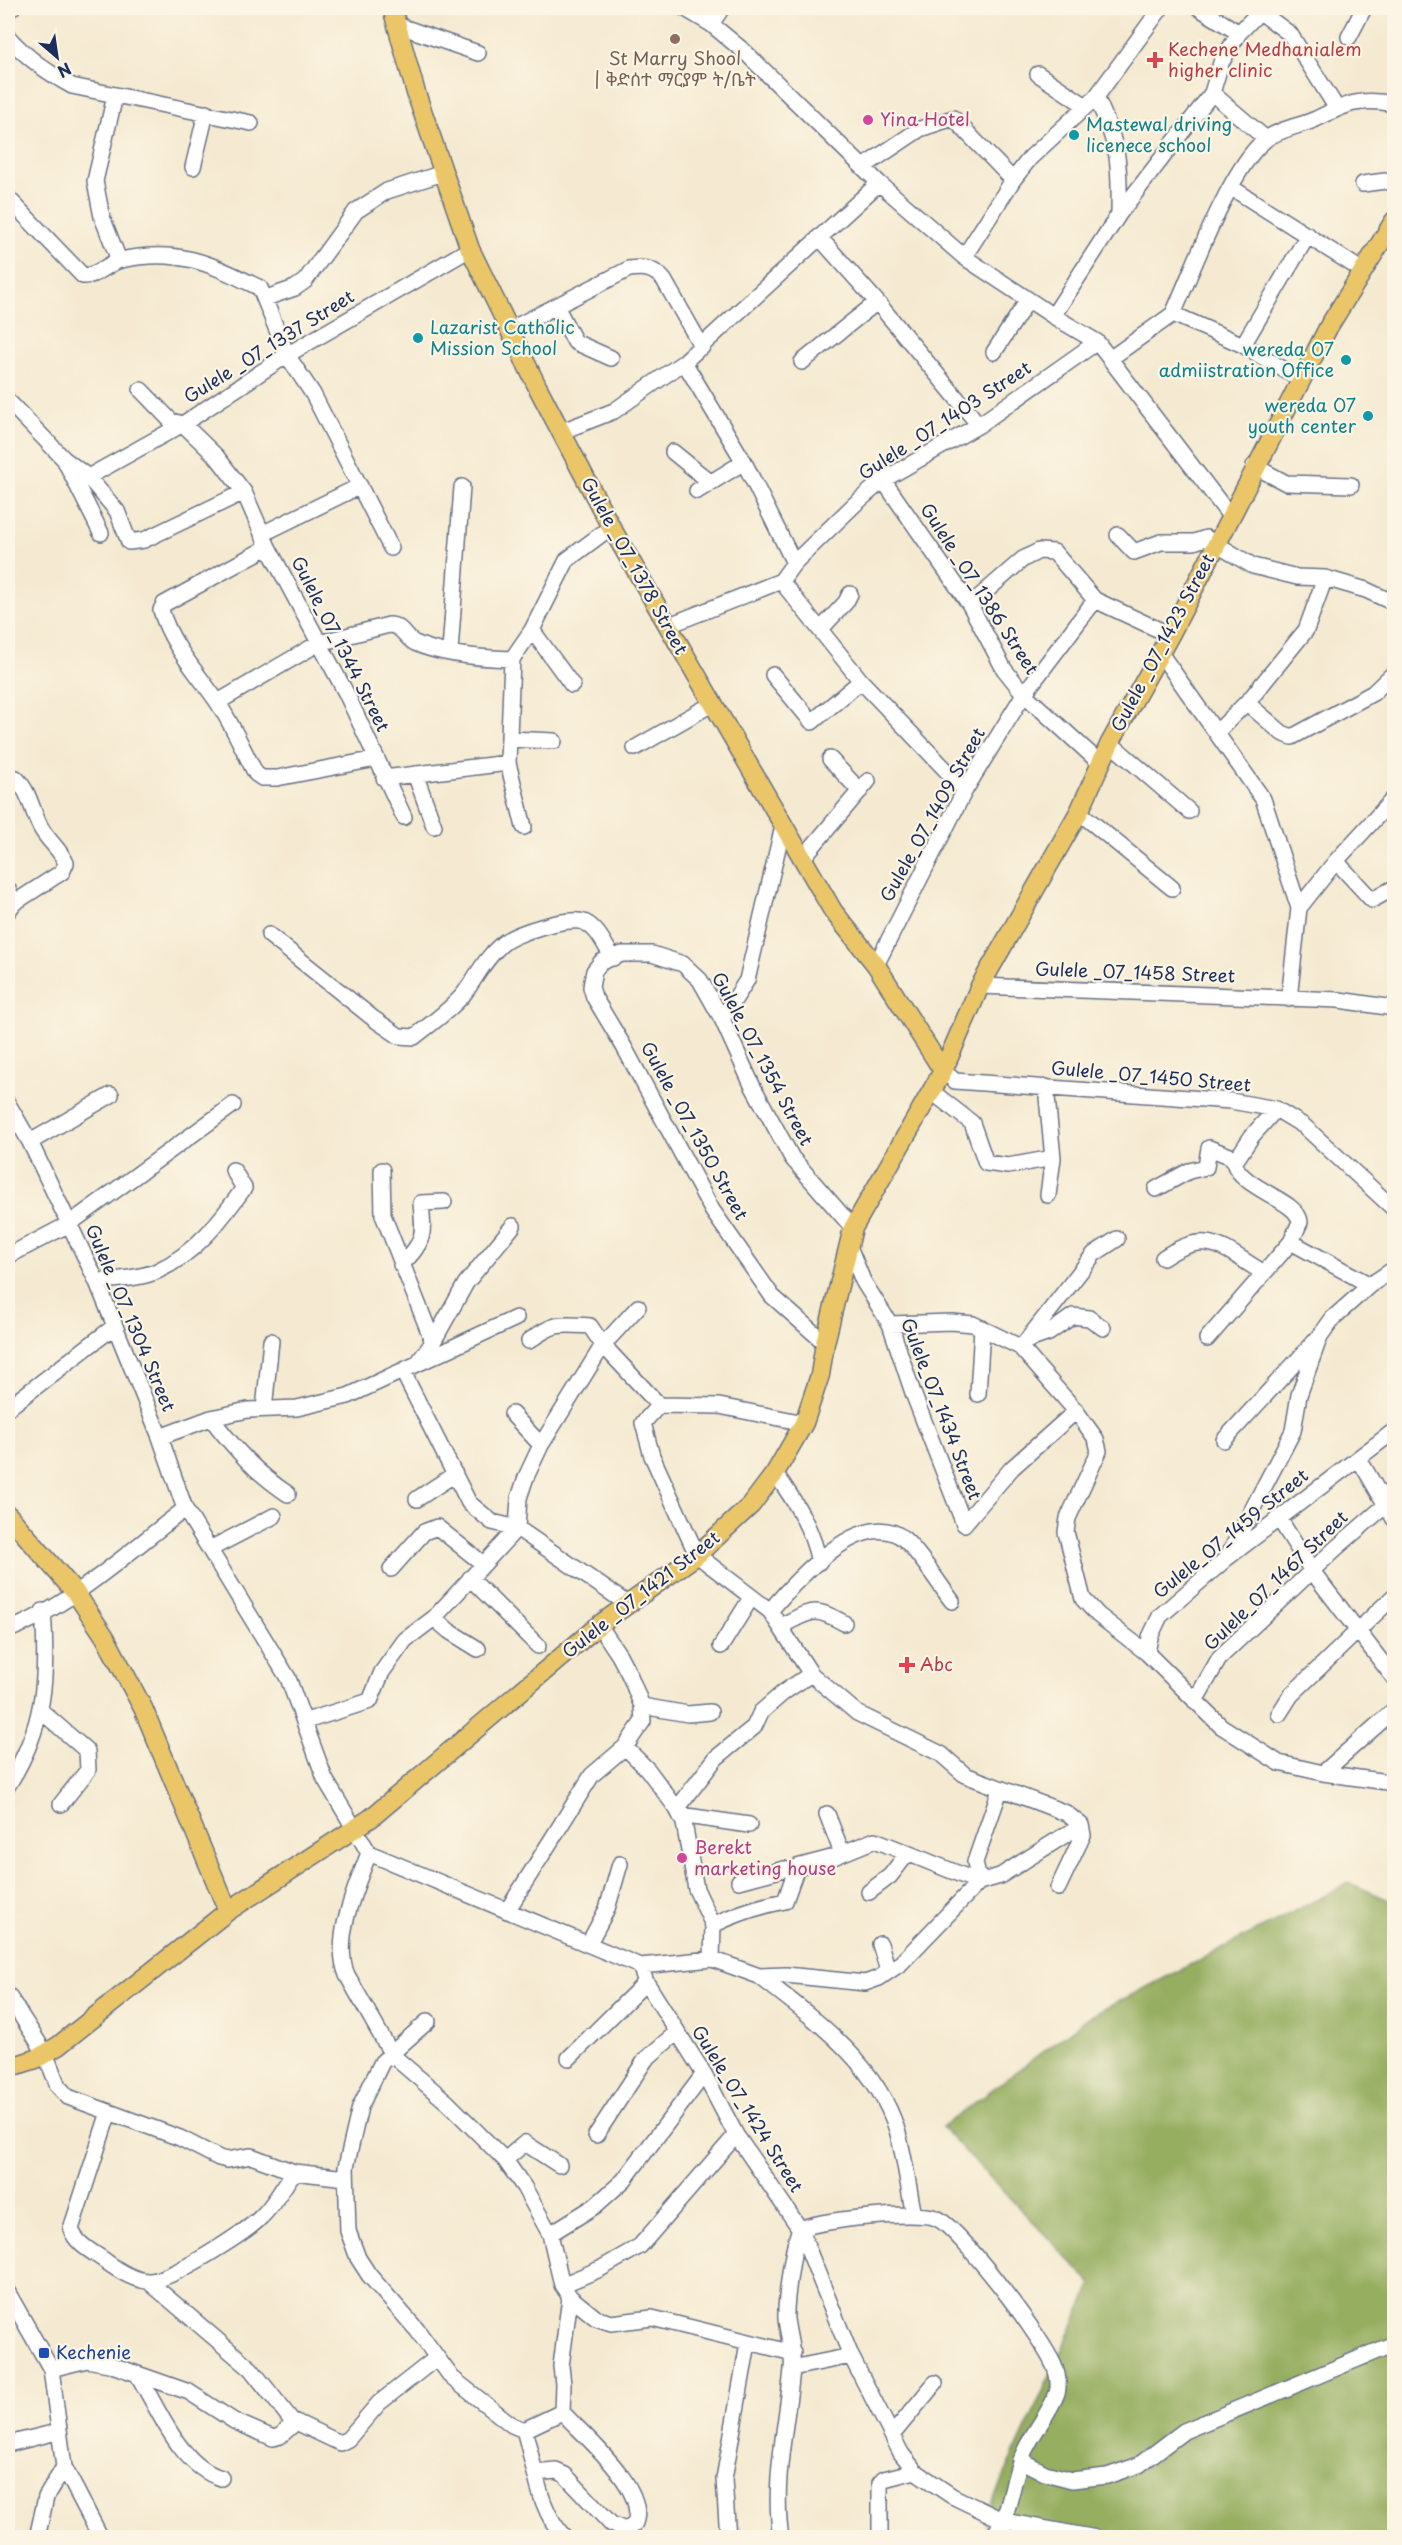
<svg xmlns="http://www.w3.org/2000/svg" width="1402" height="2545" viewBox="0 0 1402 2545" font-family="'Playpen Sans','Noto Sans Ethiopic',sans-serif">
<rect width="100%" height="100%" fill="#fcf5e5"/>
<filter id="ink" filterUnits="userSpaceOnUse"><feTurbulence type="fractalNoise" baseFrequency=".0167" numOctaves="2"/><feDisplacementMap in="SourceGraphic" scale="12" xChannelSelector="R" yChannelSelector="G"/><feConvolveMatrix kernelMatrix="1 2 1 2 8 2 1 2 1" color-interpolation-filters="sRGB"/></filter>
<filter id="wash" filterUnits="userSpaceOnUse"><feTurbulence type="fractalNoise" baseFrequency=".008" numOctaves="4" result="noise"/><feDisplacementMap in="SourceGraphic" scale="24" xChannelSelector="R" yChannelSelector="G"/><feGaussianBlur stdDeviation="1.35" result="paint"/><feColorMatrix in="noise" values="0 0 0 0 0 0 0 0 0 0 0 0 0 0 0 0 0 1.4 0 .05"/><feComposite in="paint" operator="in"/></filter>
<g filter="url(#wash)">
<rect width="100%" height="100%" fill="#f5ead1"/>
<path fill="#96ae60" stroke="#586e5f" stroke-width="1.5" d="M1349 1883 1394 1902V2537H990L984 2520 1092 2284 942 2127 1089 2017Z"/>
</g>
<g filter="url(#ink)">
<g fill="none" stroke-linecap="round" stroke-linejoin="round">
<g stroke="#677086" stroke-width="18">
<path id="minor" d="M684 8 711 24 746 53 879 183 964 257 1053 316 1097 342 1230 516
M1199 8 1239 33
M8 10 12 8
M1259 11 1290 34 1336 107
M711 24 722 8
M397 25 478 53
M8 37C26 57 48 73 72 86L251 123
M1349 37 1364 8
M1038 74 1086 106
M1212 93 1266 139
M115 96 95 181 102 217 119 260
M1096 97C1119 146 1120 161 1119 214
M193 167 206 113
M863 167 920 129 953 118 1013 180
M1363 184 1385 181 1394 184
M1232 188 1363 271
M8 198 83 276C97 277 108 263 121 260 178 247 211 264 260 288L287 355 313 394 391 548
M819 237 877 302 979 425
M964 257 1013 180 1030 158 1096 97 1161 8
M266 298 295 288 305 281 356 211 387 191 443 173
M557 308 575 342 611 358
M1173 314C1192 272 1231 166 1265 140 1278 129 1301 126 1316 119 1346 104 1360 97 1394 104
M1173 314 1243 345 1301 380
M1053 316 1119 214 1212 93 1221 63 1239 33 1263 8
M511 329 629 269C644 267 654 268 664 280L702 347
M1243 345 1308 235
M994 352 1028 300
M1111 358 1173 314
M684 362 744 462 794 563
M802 362 877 302
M141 390 171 421 183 424 217 457 244 492 268 547 346 693 404 817
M8 401 64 459 88 477 117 511 129 542 144 540 244 492
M560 432 614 411 684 362 879 183
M673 452 710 482
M66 463 101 533
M1254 466 1286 483 1351 485
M88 477 183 424 287 355 470 249
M883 480 970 605 1004 669 1024 694 1100 763
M697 491 744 462
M262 534 360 486
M1118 535 1134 552 1161 542H1194L1206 538 1253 566 1297 577 1325 578 1366 590 1394 603
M268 547 164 604 161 610C171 645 196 671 216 700 232 723 243 750 256 774L262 778H277L376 759
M781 581 861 681 965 790
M970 605 1023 559 1039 551 1054 552 1095 600 1170 635
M667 626 781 581 794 563 854 505 883 480 979 425 1097 342
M532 630 572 685
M820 630 846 602 850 594
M450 651 462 487
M1160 653 1263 799 1299 908
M773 675 812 722 861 681
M218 702 319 643 389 625C402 625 405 638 415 643 441 655 483 658 512 659
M1247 703 1282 733 1292 737 1373 693 1394 673
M1217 732 1251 698 1306 630 1325 578
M509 739 554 741
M1110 743 1189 811
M635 748 712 704
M830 759 860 791
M415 774 434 826
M8 777 16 778C30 792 32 812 41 828 48 841 60 849 66 863L62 872 14 903
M384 778 508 763
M1079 812 1172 888
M524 827 508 763 512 659 532 630 567 560 611 527
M802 859 868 781
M1336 861 1372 900 1394 888
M8 889 14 903 8 911
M269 935 374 1019 399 1036 414 1037C431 1024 449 1011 463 995 476 978 485 958 502 944 514 933 569 916 584 922 598 928 605 946 613 958
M876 965 965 790 1024 694 1095 600
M980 986 1339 1000 1394 1008
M1289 999 1299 908 1336 861 1394 798
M722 1019 747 980 783 826
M943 1071 955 1081 1231 1101 1276 1109 1304 1126 1394 1209
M1046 1087 1053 1158 1048 1195
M931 1091 972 1123 986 1163 1008 1166 1053 1158
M8 1104 30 1142 97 1282 160 1437 185 1509 288 1678 325 1779 369 1853 640 1966 646 1982 704 2074 736 2135 800 2229 851 2356 901 2453 915 2471 952 2496 1004 2521 1096 2538
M30 1142 111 1095
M382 1170 383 1215 433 1342 420 1360
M1156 1189 1189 1171 1206 1167 1209 1148 1235 1158
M1291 1242 1370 1285
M848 1244 863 1281 890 1324 913 1393 964 1524 1012 1468 1076 1411
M8 1256 69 1224 233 1105
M1163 1258C1209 1227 1223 1249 1264 1273
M401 1265C425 1241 424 1236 421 1203L444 1202
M97 1282C115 1279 140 1279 157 1271 195 1254 220 1221 244 1188L233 1170
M890 1324 952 1322 973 1324 1020 1347 1076 1411 1096 1439 1099 1451 1068 1518 1066 1532 1083 1599 1098 1615 1147 1653 1221 1726 1279 1763 1323 1773 1394 1783
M1207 1339 1291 1242 1300 1222C1298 1200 1243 1190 1234 1163L1252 1136 1276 1109
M1027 1340 1094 1254 1117 1239
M529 1341C555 1322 559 1324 590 1326L603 1345 659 1405
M1026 1341 1049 1333 1073 1316 1089 1318 1103 1328
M433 1342 466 1283 513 1226
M825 1343 772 1296 712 1210 624 1047 594 997 591 987 594 971 601 962 622 954H652L683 964 700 980 722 1019 752 1085 792 1158 853 1228
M403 1372 469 1503 492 1522 517 1528 626 1603
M978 1394 982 1328
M8 1408 115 1326
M264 1409 271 1341
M512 1414 541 1445
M211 1418C234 1448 256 1473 288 1494
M804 1423 719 1406 659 1405 643 1423 652 1456 697 1555 770 1611 811 1674 857 1713 941 1754 965 1775 1066 1813 1081 1825 1083 1835 1058 1888
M160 1437 211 1418 248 1410 297 1408 348 1396 516 1318
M1224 1440 1318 1338
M1359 1459 1394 1519
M775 1473C795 1501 812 1528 819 1562
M417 1499 455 1474
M1280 1520 1312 1571 1394 1678
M210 1549 274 1516
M1227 1558 1293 1431 1299 1395 1320 1336 1333 1318 1370 1285 1394 1269
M391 1569 424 1532 437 1527 482 1563
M470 1578 538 1646
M770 1611C794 1582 863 1505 904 1539 919 1552 939 1584 952 1601
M434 1618 449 1631 478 1649
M781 1626C811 1611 813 1605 844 1623
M8 1630C67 1609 134 1547 185 1509
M721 1646 751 1598
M1147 1653 1150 1637 1160 1616 1227 1558 1394 1431
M1195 1701 1220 1657 1335 1549 1394 1498
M642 1706 688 1714 710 1712
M40 1710 87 1751 88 1770 61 1804
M1279 1714 1291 1695 1394 1596
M306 1721 370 1701 382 1672 405 1640 434 1618 517 1528 519 1498 526 1477 541 1445 603 1345 638 1307
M625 1747 648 1770 677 1809 684 1823 696 1889 713 1925 712 1959
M1323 1773 1394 1710
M8 1785C45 1727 48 1678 43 1611
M677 1809 716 1758 754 1727 761 1712 784 1692 811 1674
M827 1814 842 1853
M680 1815 749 1825
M369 1853C356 1887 332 1939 347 1975L392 2055 448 2103 505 2160 524 2187 550 2234 562 2285 570 2297 596 2318 611 2323 652 2318 793 2353
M739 1881 784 1869
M869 1892 890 1876 907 1854
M507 1911 592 1775 625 1747 643 1721 642 1706 630 1676 619 1655 599 1625
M713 1925C737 1913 760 1906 785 1901L797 1867 831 1858 875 1840 979 1882 1000 1876 1081 1825
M589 1943 607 1909 620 1864
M880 1944 886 1964 891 1970
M640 1966 712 1959 759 1976 786 1975 865 1983 879 1978 901 1963 979 1882 975 1862 1000 1790
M759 1976C813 2018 876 2062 897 2130 905 2157 908 2187 914 2215
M8 1995 45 2053 58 2086 68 2097 180 2138 219 2158 227 2160 251 2156 294 2172 346 2178
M428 2021 382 2062 360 2107 346 2167 348 2231 358 2258 369 2275 417 2330 452 2378 512 2425 524 2430 562 2412
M569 2058 646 1982
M109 2112 71 2229C76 2244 91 2251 104 2260 116 2269 134 2281 149 2281 168 2282 247 2232 261 2217 274 2205 283 2187 294 2172
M596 2135 646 2059 676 2033
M505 2160 525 2143 559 2165
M800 2229C819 2220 916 2210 936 2218 958 2226 1049 2345 1056 2371 1058 2376 1059 2388 1057 2393 1048 2417 1028 2437 1020 2462 1010 2490 1011 2513 992 2538
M550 2234 595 2206 624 2180 704 2074
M148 2281 251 2369 293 2422
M562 2285 600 2269 640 2246 736 2135
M8 2293 51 2369 64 2467 101 2538
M792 2368 851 2356
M51 2369 87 2360 109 2364 189 2392 234 2421 273 2438 280 2436 296 2422 340 2443 348 2439 379 2403 435 2359
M139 2377C159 2410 180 2466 221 2478
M524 2430C536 2468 537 2508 565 2538
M892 2435 935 2383
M8 2444 57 2432
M1020 2460 1045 2473 1072 2480 1107 2476 1139 2465 1184 2431 1394 2344
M536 2473 556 2471 565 2475 611 2524 625 2530 634 2525C651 2491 583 2435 562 2412L563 2384 561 2366 570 2297
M37 2538 46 2497 64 2467
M728 2538 724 2479 748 2343
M781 2538C772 2481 787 2425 792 2369 794 2352 788 2336 786 2319 785 2303 793 2243 800 2229
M880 2538V2483L884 2479 915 2471"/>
</g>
<g stroke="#677086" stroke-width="21">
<path id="major" d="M392 8 416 93 470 249 538 388 611 527 833 911 876 965 943 1071
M8 1515 75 1592 105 1637 143 1708 228 1911
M8 2068 36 2059 58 2046 228 1911 371 1818 599 1625 697 1555 751 1505 775 1473 804 1423 820 1375 825 1343 853 1228 943 1071 980 986 1079 812 1110 743 1170 635 1329 326 1394 221"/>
</g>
<use href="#minor" stroke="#fff" stroke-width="15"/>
<use href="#major" stroke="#ebc669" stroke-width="18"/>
</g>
</g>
<circle fill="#8d6e63" stroke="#fcf5e5" stroke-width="2" cx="675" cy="39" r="6"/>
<g fill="#e0444e" stroke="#fcf5e5" stroke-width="2">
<path d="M1152 51h6v6h6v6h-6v6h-6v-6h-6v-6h6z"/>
<path d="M904 1656h6v6h6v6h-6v6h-6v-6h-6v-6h6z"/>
</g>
<g fill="#d1479c" stroke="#fcf5e5" stroke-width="2">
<circle cx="868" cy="120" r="6"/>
<circle cx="682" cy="1858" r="6"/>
</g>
<g fill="#0f9aa8" stroke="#fcf5e5" stroke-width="2">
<circle cx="1074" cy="135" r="6"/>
<circle cx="418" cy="338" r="6"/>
<circle cx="1346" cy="360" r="6"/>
<circle cx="1368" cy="416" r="6"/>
</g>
<rect fill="#1a4fb4" stroke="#fcf5e5" stroke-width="2" x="38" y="2347" width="12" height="12" rx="3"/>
<g text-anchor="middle" stroke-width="4.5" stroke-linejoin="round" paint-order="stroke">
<g font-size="18" fill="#be3a42" stroke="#fcf5e5" text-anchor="start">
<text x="1168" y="56">Kechene Medhanialem<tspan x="1168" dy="21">higher clinic</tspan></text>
<text x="920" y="1671">Abc</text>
</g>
<g font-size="18" fill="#785e54" stroke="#fcf5e5">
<text x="675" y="65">St Marry Shool<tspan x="675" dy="21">| ቅድሰተ ማርያም ት/ቤት</tspan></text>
</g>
<g font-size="18" fill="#b23c85" stroke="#fcf5e5" text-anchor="start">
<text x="880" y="126">Yina Hotel</text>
<text x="694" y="1854">Berekt<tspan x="694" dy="21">marketing house</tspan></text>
</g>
<g font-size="18" fill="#0d838f" stroke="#fcf5e5" text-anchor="start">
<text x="1086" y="131">Mastewal driving<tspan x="1086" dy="21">licenece school</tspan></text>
<text x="430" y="334">Lazarist Catholic<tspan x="430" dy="21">Mission School</tspan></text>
<text x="1334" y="356" text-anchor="end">wereda 07<tspan x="1334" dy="21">admiistration Office</tspan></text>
<text x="1356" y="412" text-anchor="end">wereda 07<tspan x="1356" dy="21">youth center</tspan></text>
</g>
<g font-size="18" fill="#1b2f5e" stroke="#fcf5e5">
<text transform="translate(269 347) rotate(-32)" y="6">Gulele _07_1337 Street</text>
<text transform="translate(945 421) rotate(-33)" y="6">Gulele _07_1403 Street</text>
<text transform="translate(634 566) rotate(61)" y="6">Gulele _07_1378 Street</text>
<text transform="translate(979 589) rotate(57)" y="6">Gulele _07_1386 Street</text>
<text transform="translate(1163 643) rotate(-62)" y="6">Gulele _07_1423 Street</text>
<text transform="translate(340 644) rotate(63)" y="6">Gulele_07_1344 Street</text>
<text transform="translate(933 815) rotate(-61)" y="6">Gulele_07_1409 Street</text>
<text transform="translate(1135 973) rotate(2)" y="6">Gulele _07_1458 Street</text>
<text transform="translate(762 1059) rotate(62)" y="6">Gulele_07_1354 Street</text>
<text transform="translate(1151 1077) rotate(5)" y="6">Gulele _07_1450 Street</text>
<text transform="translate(694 1131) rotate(61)" y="6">Gulele _07_1350 Street</text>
<text transform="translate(130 1318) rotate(67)" y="6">Gulele _07_1304 Street</text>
<text transform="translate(941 1409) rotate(69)" y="6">Gulele_07_1434 Street</text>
<text transform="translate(1231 1534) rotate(-39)" y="6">Gulele_07_1459 Street</text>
<text transform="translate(1276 1581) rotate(-44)" y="6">Gulele_07_1467 Street</text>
<text transform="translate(641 1595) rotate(-38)" y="6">Gulele _07_1421 Street</text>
<text transform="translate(747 2109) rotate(58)" y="6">Gulele_07_1424 Street</text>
</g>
<g font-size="18" fill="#164399" stroke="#fcf5e5" text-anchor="start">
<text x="56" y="2359">Kechenie</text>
</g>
</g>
<rect width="1402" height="2545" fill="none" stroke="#fcf5e5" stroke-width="30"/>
<g transform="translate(57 57) rotate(151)" stroke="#fcf5e5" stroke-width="4.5" paint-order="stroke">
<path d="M0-4.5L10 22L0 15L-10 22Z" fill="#1b2f5e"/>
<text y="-9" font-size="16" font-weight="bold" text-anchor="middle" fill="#1b2f5e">N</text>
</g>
</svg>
